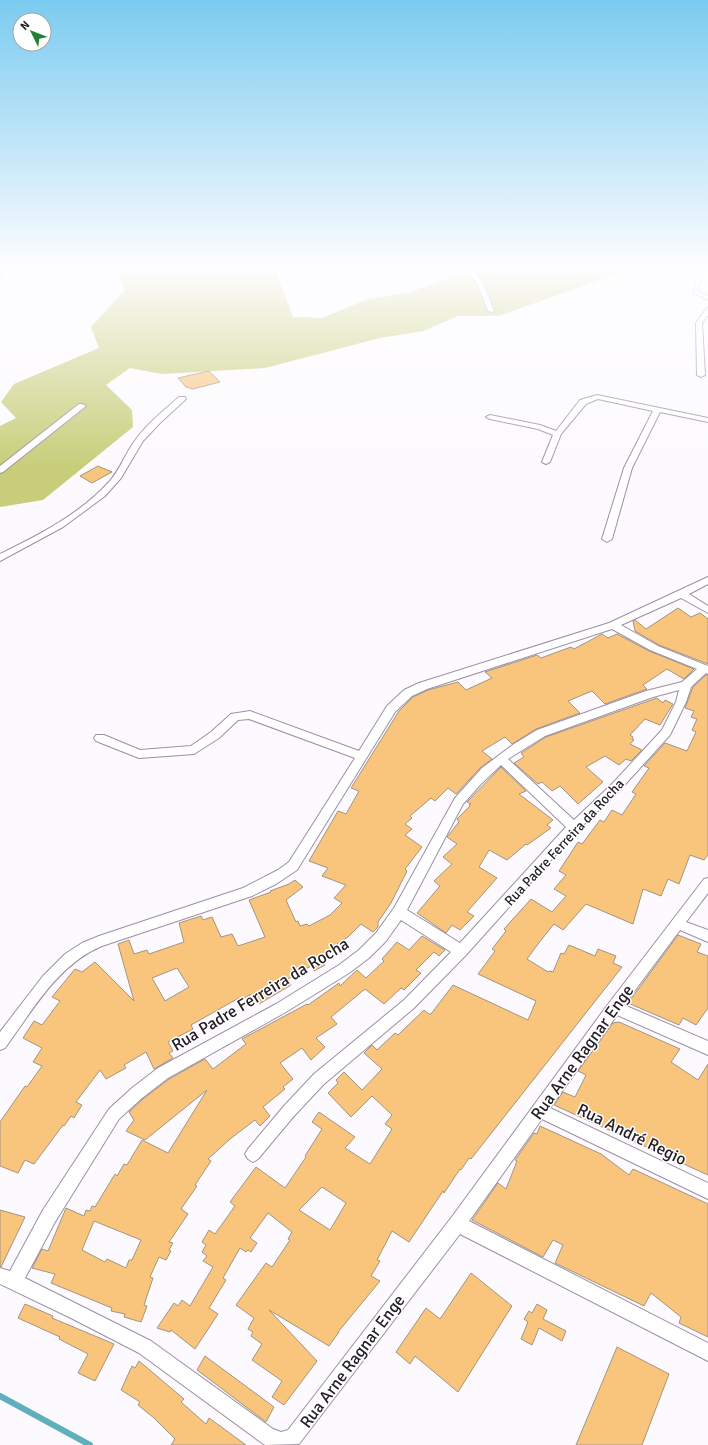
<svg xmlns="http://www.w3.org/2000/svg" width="708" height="1445" viewBox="0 0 708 1445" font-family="Signika,sans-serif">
<rect width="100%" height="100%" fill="#fcfafe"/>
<path fill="#c7cd78" d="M116 267H276L275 269 293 317 322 318 368 299 408 293 478 267H624L625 271 499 316H458L423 331 380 338 265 368 162 374 130 368 106 385 132 410 133 427 43 500 0 507V426L16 418 1 402 14 384 99 348 91 327 125 290Z"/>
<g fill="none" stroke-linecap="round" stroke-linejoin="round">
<path stroke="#5fb0bc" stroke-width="6" d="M0 1396 90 1445"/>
</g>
<path fill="#f9c57c" stroke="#a39480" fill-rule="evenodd" d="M209 371 220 382 193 389 186 387 178 378Z
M98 466 112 472 92 483 80 476Z
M678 608 691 617 700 613 708 619V664L659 645 635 631 633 621 635 620 646 629Z
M602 634 608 638 617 634 649 651 694 669 684 679 667 669 643 685 647 689 605 704 592 691 568 701 580 713 536 729 512 744 505 737 482 751 492 759 481 767 456 794 448 788 435 801 431 798 410 816 412 818 405 824 412 829 405 835 422 847 405 869 407 871 391 903 378 922V927L373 932 361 924 348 937 337 944 339 946 319 958 325 965 314 971 311 966 288 979 291 985 259 1004 252 994 240 1000 239 998 191 1025 193 1029 168 1042 173 1051 169 1053 173 1058 154 1069 146 1052 124 1065 126 1068 106 1079 100 1070 76 1102 82 1105 74 1118 71 1116 64 1126 63 1125 34 1164 25 1160 18 1173 0 1166V1122L25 1086 27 1087 42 1066 33 1062 42 1048 23 1038 34 1021 42 1025 60 1001 52 997 75 969 82 972 95 962 134 1001 118 944 129 940 134 954 147 950 149 954 184 942 179 923 201 916 203 920 212 917 221 937 232 934 238 946 265 937 249 900 271 892 270 891 289 884 295 880 303 887 286 900 296 922 298 921 300 926 307 924 309 926 330 915 342 903 334 898 346 885 322 876 328 868 309 861 338 811 346 814 359 791 351 788 399 711 413 697 428 690 458 682 466 690 492 678 485 672 537 655 541 658 571 647 574 649ZM177 968 189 987 165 1001 152 978Z
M706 675H708V855L704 860 690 855 679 884 668 879 661 896 643 889 633 924 586 904 563 930 554 924 538 944 527 959 548 972 549 971 553 972 561 953 564 954 569 945 595 956 598 949 616 956 613 963 622 967 471 1159 469 1158 461 1170 460 1169 444 1193 443 1191 409 1242 392 1231 377 1260 380 1261 371 1276 380 1281 338 1332H339L329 1346 269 1310 317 1361 284 1405 272 1397 282 1381 252 1360 262 1344 251 1336 253 1332 248 1329 254 1318 236 1305 266 1263 272 1267 290 1240 288 1239 292 1232 268 1213 250 1238 257 1243 251 1252 248 1250 246 1252 240 1248 223 1278 226 1280 209 1308 218 1314 195 1349 171 1330 170 1332 157 1328 174 1303 178 1306 182 1300 190 1306 213 1267 203 1261 207 1256 202 1252 206 1245 202 1242 209 1230 215 1234 235 1206 230 1202 256 1167 285 1188 306 1157 305 1156 322 1129 312 1122 319 1112 355 1137 345 1148 370 1164 392 1129 385 1124 392 1115 372 1096 351 1117 328 1093 338 1083 336 1080 344 1072 362 1090 382 1069 364 1053 372 1045 377 1050 395 1033 398 1035 424 1010 429 1014H431L453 985 528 1020 536 1001 478 974 495 951 492 949 506 931 504 929 531 899 552 912 566 896 554 889 566 875 559 871 578 842 582 844 600 820 604 822 612 810 622 815 636 794 632 792 649 768 644 766 665 743 687 751 696 732 692 730 697 719 691 717 694 711 685 708 693 687ZM322 1187 346 1203 330 1230 299 1210Z
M657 698 663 703 665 700 673 704 660 725 645 719 630 735 633 737 632 739 634 740 630 744 642 750 631 761 626 759 619 765 605 756 586 767 603 782 578 804 560 786 552 791 542 782 538 784 514 763 524 757 521 753 546 737Z
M501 767 526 791 519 794 553 820 547 825 551 828 527 845 526 844 507 860 489 850 479 867 497 878 467 912 474 916 460 930 452 925 446 933 417 913 440 886 434 881 452 864 443 857 457 844 447 837 459 822 457 819 470 806 469 805 471 804 467 802Z
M678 935 701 944 697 952 708 956V1008L696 1025 683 1018 679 1025 628 1003Z
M422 936 445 950 439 956 434 952 416 970 421 973 404 990 401 988 384 1004 365 989 331 1017 337 1024 316 1038 325 1047 311 1060 302 1048 280 1063 293 1079 283 1087 285 1089 263 1107 270 1116 260 1126 255 1120 230 1139 208 1159 211 1161 195 1185 197 1186 181 1209 188 1214 169 1242 173 1243 169 1250 171 1251 166 1260 159 1257 150 1277 153 1278 144 1305 147 1306 141 1322 124 1317 125 1314 111 1311 112 1308 51 1283 55 1274 32 1268 42 1249 48 1251 66 1208 84 1216 86 1210 90 1211 92 1206 95 1207 115 1174 117 1176 124 1164 127 1165 142 1140 168 1153 207 1090 145 1140 126 1131 134 1120 129 1112 143 1099 169 1079 205 1059 213 1069 246 1044 242 1039 307 1004 308 1005 339 983 340 986 357 970 366 978 384 961 382 959 397 942 409 950ZM94 1221 141 1240 132 1260H129L126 1268 107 1259 105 1262 82 1250Z
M619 1022 680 1049 671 1062 698 1080 708 1064V1175L554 1105 563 1092 575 1097 586 1075 578 1071 613 1023Z
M540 1126 601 1154 629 1175 633 1169 708 1204V1337L679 1323 681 1317 651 1293 644 1306 555 1263 563 1245 553 1240 543 1257 472 1220 498 1183 506 1189 517 1161 515 1160 534 1133 537 1134Z
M0 1210 25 1217 1 1267H0Z
M471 1273 512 1306 458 1392 415 1356 410 1364 396 1352 426 1308 440 1319Z
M25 1304 53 1316 52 1318 114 1344 95 1381 78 1373 88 1354 59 1339 60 1337 18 1318Z
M537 1304 547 1310 543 1319 566 1331 562 1341 539 1328 532 1345 521 1339 528 1322 524 1319 529 1311 532 1313Z
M617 1347 669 1374 642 1445H576Z
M205 1356 274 1407 266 1422 197 1370Z
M139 1361 184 1399 181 1402 206 1424 209 1418 246 1445H171L175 1439 154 1418 138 1405 140 1402 121 1390 132 1366 135 1368Z"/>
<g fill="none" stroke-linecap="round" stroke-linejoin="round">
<g stroke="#9c8fa4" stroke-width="5">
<path id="lane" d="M696 267 700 276 695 292 708 298"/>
</g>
<g stroke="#9c8fa4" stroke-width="2">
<path id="street" d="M2 267H8L3 278 0 280Z
M464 267H471L484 285 494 311 493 312 488 311 478 285Z
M708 308V315L702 323 705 375 701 377 697 375 696 323 706 309Z
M597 395 708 418V422L660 412 632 468 612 539 607 542 602 539 624 468 653 411 598 399 586 404 561 434 550 462 546 464 542 462 553 435 538 429 490 419 486 417 490 415 540 425 556 431 580 400Z
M179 397H185L186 399 160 423 143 441 121 478 105 496 63 527 0 561V554C39 535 80 514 109 482 119 471 124 457 132 445 144 426 162 412 179 397Z
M79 404H82L86 406 3 472 0 473V466Z
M708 577V584L689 594 708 606V613L681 598 621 625 658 646 708 666V674L706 673 691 687 686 702 670 735 621 789 578 830 466 955 414 1008 324 1084 294 1116 258 1159 253 1162 248 1159 245 1154 248 1149 284 1106 314 1074 404 1000 451 952 401 920 386 941 369 958 349 973 286 1012 168 1078 142 1098 119 1119 55 1222 25 1278 151 1341 273 1429 281 1432 288 1430 451 1218 609 1003 704 879 708 878V893L686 922 708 930V942L680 930 624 1005 708 1041V1055L617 1015 550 1108 708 1183V1199L542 1119 469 1221 708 1343V1361L460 1234 299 1444 265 1445 262 1443 139 1353 71 1318 0 1284V1268L10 1271 43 1210 109 1109 132 1088 158 1068 276 1004 339 965 359 950 376 933 394 908 455 798 482 768 514 744 537 730 646 691 682 682 697 669 650 650 612 629 427 689 412 696 395 712 297 870 276 884 252 896 102 946C58 964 32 1011 5 1048L0 1050V1032L43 976 65 954 82 943 99 936 243 888 278 870 289 862 355 758 249 719 238 720 219 738 194 754 139 758 96 741 94 738 96 735H104L140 750 191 746 211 732 231 714 250 711 359 751 387 706 404 690 419 683 609 623ZM679 690 676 702 662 730 613 783 574 820 508 759 545 736 653 697ZM501 765 566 827 460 943 407 910 463 804 481 784Z"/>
</g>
<use href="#lane" stroke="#fff" stroke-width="3.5"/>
<use href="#street" fill="#fff" fill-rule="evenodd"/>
</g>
<linearGradient id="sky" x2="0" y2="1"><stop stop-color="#7bcbf0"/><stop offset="0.57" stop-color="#fefdff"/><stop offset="1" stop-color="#fefdff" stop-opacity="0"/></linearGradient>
<rect width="708" height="470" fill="url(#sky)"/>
<g text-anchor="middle" stroke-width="3" stroke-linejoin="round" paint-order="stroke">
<g font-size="14" fill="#252028" stroke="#fff">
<text transform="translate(564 842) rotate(-47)" y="5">Rua Padre Ferreira da Rocha</text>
</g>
<g font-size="17" fill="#252028" stroke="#fff">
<text transform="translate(260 994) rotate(-31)" y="6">Rua Padre Ferreira da Rocha</text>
<text transform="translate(582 1052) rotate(-54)" y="6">Rua Arne Ragnar Enge</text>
<text transform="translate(632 1134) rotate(26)" y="6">Rua André Regio</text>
<text transform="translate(352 1361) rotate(-53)" y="6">Rua Arne Ragnar Enge</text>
</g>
</g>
<g transform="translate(32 32) rotate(313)"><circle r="19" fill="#ffffff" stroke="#a8a6a9"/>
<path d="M0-3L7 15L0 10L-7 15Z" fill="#218235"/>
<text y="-6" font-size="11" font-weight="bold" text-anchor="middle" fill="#252028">N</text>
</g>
</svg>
